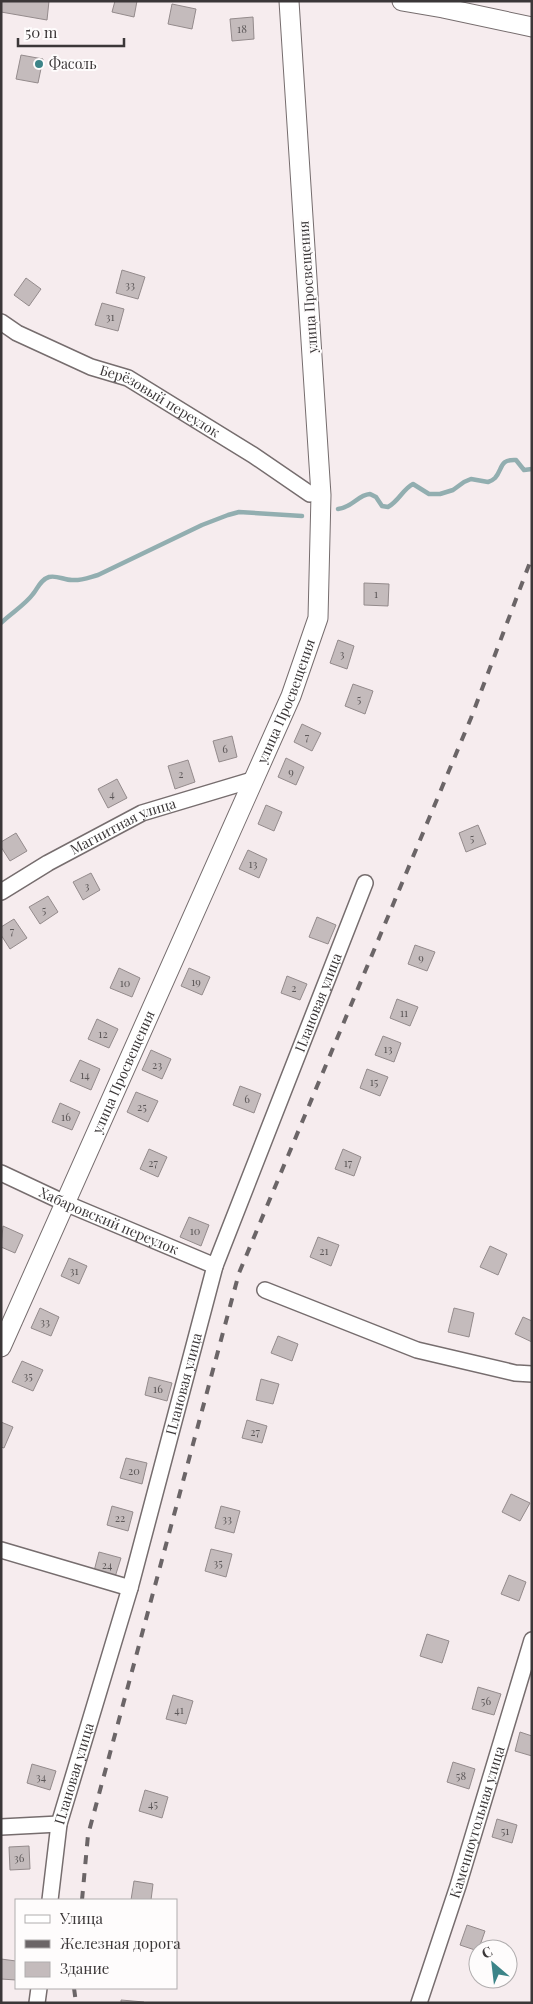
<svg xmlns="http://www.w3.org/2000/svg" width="533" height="2004" viewBox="0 0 533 2004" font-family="'Playfair Display',serif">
<rect width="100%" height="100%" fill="#f6ecee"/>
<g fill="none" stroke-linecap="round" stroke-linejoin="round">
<path stroke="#92aeb0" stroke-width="4.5" d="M338 509C354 507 357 495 370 494L376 497 382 506 388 507C399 501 403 489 413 484L429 494H440L453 490 464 482 471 479 488 482C491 481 493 480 495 478 503 469 499 459 516 460L524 470 532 469
M1 623C11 613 25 605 33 594 38 588 40 580 49 577 57 575 64 580 72 580 81 581 90 577 98 575L202 525 228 515 239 512 302 516"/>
</g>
<path fill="#c4bbbc" stroke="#948b8c" d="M1 1H49L47 20 1 12Z
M115 1H137L134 17 112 12Z
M172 4 196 9 192 29 168 24Z
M253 17 254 39 232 41 230 19Z
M21 55 43 59 38 83 16 79Z
M122 270 145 277 138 299 116 293Z
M26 278 41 289 29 306 14 295Z
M102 303 124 309 118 331 95 325Z
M364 583 389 584 388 606 364 605Z
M338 640 354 646 347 669 330 663Z
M353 684 373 691 365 714 345 706Z
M302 724 321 733 312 751 294 742Z
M232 736 237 757 219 762 213 741Z
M286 758 304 767 296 785 278 777Z
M188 760 195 782 175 789 168 766Z
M117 779 127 798 108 808 98 789Z
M266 805 282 812 274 831 258 824Z
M478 825 486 844 466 852 459 833Z
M16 833 27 851 10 861 1 847V842Z
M248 850 267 859 259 878 239 869Z
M91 873 100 890 83 900 73 882Z
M48 896 58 912 40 924 29 907Z
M317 917 336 925 328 944 309 937Z
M14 919 27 938 10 949 1 935V927Z
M415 945 435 952 427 971 408 964Z
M119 968 140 978 132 997 110 988Z
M189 968 210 977 202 995 181 986Z
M287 976 307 984 300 1000 281 993Z
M397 999 418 1007 410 1026 390 1018Z
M97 1019 118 1029 109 1048 88 1039Z
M383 1036 401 1043 394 1062 375 1055Z
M151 1050 171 1059 162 1079 142 1070Z
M80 1060 100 1069 91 1090 70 1081Z
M367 1069 388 1077 380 1096 360 1088Z
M240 1086 261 1094 254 1113 233 1105Z
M136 1092 158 1101 148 1122 127 1112Z
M60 1103 80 1112 72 1130 52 1122Z
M149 1149 167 1157 158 1177 140 1169Z
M343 1149 361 1157 354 1176 335 1169Z
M189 1217 209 1225 201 1246 180 1237Z
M3 1226 23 1235 15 1253 1 1247Z
M318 1237 339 1245 331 1266 310 1257Z
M490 1246 507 1254 498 1275 480 1267Z
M69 1258 87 1266 79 1284 61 1276Z
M40 1308 59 1317 51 1336 31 1328Z
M454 1308 474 1313 469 1337 448 1332Z
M523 1317 532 1321V1342L515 1334Z
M278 1336 298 1344 292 1361 271 1353Z
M22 1361 43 1370 33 1391 12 1382Z
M149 1377 172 1383 167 1401 145 1395Z
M261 1379 279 1384 273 1404 256 1400Z
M247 1420 267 1426 262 1443 242 1438Z
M1 1422 13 1427 4 1448 1 1447Z
M126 1458 147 1463 142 1484 120 1478Z
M511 1494 530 1503 520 1521 502 1512Z
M112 1506 133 1512 128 1531 107 1525Z
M221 1506 240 1511 234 1533 215 1528Z
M211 1549 232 1554 226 1577 205 1571Z
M99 1552 121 1558 115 1577 94 1571Z
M509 1575 526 1582 519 1601 501 1594Z
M427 1634 449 1641 442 1663 420 1656Z
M478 1687 501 1694 494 1715 472 1709Z
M173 1695 193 1701 186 1724 166 1719Z
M520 1732 532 1736V1756L515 1751Z
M453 1762 475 1769 469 1789 447 1782Z
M32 1764 56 1771 50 1790 27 1783Z
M145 1790 168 1797 162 1818 139 1811Z
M497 1819 517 1825 512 1843 492 1837Z
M29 1846 30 1869 10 1870 9 1847Z
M134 1881 153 1884 151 1900H131Z
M467 1925 485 1931 478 1951 460 1945Z
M1 1959 16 1961V1980L1 1979Z
M121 2000 144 2002V2003H121Z"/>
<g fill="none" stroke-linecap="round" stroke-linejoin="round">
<g stroke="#766d6e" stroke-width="18">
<g id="minor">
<path id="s1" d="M1 322 17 333 91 367 128 378 253 455 310 494"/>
<path id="s2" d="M1 892 48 863 142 813 252 780"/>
<path id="s3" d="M1 1173 65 1203 215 1266"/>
<path d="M265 1290 417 1350 515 1373 532 1374"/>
<path d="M1 1550 130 1588"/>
<path d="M1 1827 59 1824"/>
<path id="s4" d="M50 1900 59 1824 130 1588 215 1266 365 883"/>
<path d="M37 2003 39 1988"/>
<path id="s5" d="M419 2003 458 1886 532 1640"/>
</g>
</g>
<g stroke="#766d6e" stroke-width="21">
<g id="tertiary">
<path d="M402 1 443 8 532 27"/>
<path id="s6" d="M1 1347 291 696 318 618 321 495 289 1"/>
</g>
</g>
<use href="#minor" stroke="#fff" stroke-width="15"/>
<use href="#tertiary" stroke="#fff" stroke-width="19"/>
<path stroke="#6b6567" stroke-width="4" stroke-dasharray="9 9" stroke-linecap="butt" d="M82 1900 88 1835 239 1273 471 718 532 557
M74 1988 76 2003"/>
</g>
<circle fill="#3c8488" stroke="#fefcfc" stroke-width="2" cx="39" cy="64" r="5"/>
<g text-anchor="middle" stroke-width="4" stroke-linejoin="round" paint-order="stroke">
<g font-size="11" fill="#5d5859">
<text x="242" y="33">18</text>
<text x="130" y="289">33</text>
<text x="110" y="321">31</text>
<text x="376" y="598">1</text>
<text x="342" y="658">3</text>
<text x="359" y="703">5</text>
<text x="307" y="741">7</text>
<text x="225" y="753">6</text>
<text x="291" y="776">9</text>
<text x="181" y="778">2</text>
<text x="112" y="798">4</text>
<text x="472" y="842">5</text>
<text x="253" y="868">13</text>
<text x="87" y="890">3</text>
<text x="44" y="914">5</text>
<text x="12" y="935">7</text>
<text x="421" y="962">9</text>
<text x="196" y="986">19</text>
<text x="125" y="987">10</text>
<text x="294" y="992">2</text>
<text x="404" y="1017">11</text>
<text x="103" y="1038">12</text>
<text x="388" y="1053">13</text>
<text x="157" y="1069">23</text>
<text x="85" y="1079">14</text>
<text x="374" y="1086">15</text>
<text x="247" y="1103">6</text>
<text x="142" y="1111">25</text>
<text x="66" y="1121">16</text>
<text x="153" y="1167">27</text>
<text x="348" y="1167">17</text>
<text x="195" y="1235">10</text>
<text x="324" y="1255">21</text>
<text x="74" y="1275">31</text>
<text x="45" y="1326">33</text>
<text x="28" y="1380">35</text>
<text x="158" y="1393">16</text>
<text x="255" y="1436">27</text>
<text x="134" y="1475">20</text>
<text x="120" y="1522">22</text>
<text x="227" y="1523">33</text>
<text x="218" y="1567">35</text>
<text x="107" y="1569">24</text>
<text x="486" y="1705">56</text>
<text x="179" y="1714">41</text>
<text x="461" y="1780">58</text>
<text x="41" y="1781">34</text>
<text x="153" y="1808">45</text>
<text x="505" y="1835">51</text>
<text x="19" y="1862">36</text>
</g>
<g font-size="14" fill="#3b3738" stroke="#fefcfc" text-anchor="start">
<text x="49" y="69">Фасоль</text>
</g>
<g font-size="14" fill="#3b3738" stroke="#fefcfc">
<text transform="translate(308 287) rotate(-94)" y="5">улица Просвещения</text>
<text dy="5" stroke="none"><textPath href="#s1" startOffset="178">Берёзовый переулок</textPath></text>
<text dy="5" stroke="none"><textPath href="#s6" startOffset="706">улица Просвещения</textPath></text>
<text dy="5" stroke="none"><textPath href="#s2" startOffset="139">Магнитная улица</textPath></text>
<text dy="5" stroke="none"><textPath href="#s4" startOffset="939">Плановая улица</textPath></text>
<text dy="5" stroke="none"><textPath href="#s6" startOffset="301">улица Просвещения</textPath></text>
<text dy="5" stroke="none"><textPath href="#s3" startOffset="118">Хабаровский переулок</textPath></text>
<text dy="5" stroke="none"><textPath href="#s4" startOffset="534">Плановая улица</textPath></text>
<text dy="5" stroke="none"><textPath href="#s4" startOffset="129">Плановая улица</textPath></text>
<text dy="5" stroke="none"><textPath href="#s5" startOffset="190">Каменноугольная улица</textPath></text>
</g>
</g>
<rect width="533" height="2004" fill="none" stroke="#3b3738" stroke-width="5"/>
<rect x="15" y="1899" width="162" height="90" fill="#fefcfc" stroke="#b0adae"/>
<rect x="25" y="1915" width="25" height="8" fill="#ffffff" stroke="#b0adae"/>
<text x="60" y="1924" font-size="15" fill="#3b3738">Улица</text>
<rect x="25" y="1940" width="25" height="8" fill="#6b6567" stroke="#b0adae"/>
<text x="60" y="1949" font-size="15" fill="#3b3738">Железная дорога</text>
<rect x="25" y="1962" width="25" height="15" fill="#c4bbbc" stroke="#b0adae"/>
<text x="60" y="1974" font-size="15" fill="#3b3738">Здание</text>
<g transform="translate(493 1964) rotate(332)"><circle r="24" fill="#fefcfc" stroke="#b0adae"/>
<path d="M0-4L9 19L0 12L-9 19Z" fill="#3c8488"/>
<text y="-8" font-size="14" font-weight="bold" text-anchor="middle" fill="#3b3738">С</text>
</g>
<path d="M18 38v8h106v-8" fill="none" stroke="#3b3738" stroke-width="2.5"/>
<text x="25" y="38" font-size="15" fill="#3b3738" stroke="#fefcfc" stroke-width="4" paint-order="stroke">50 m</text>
</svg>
